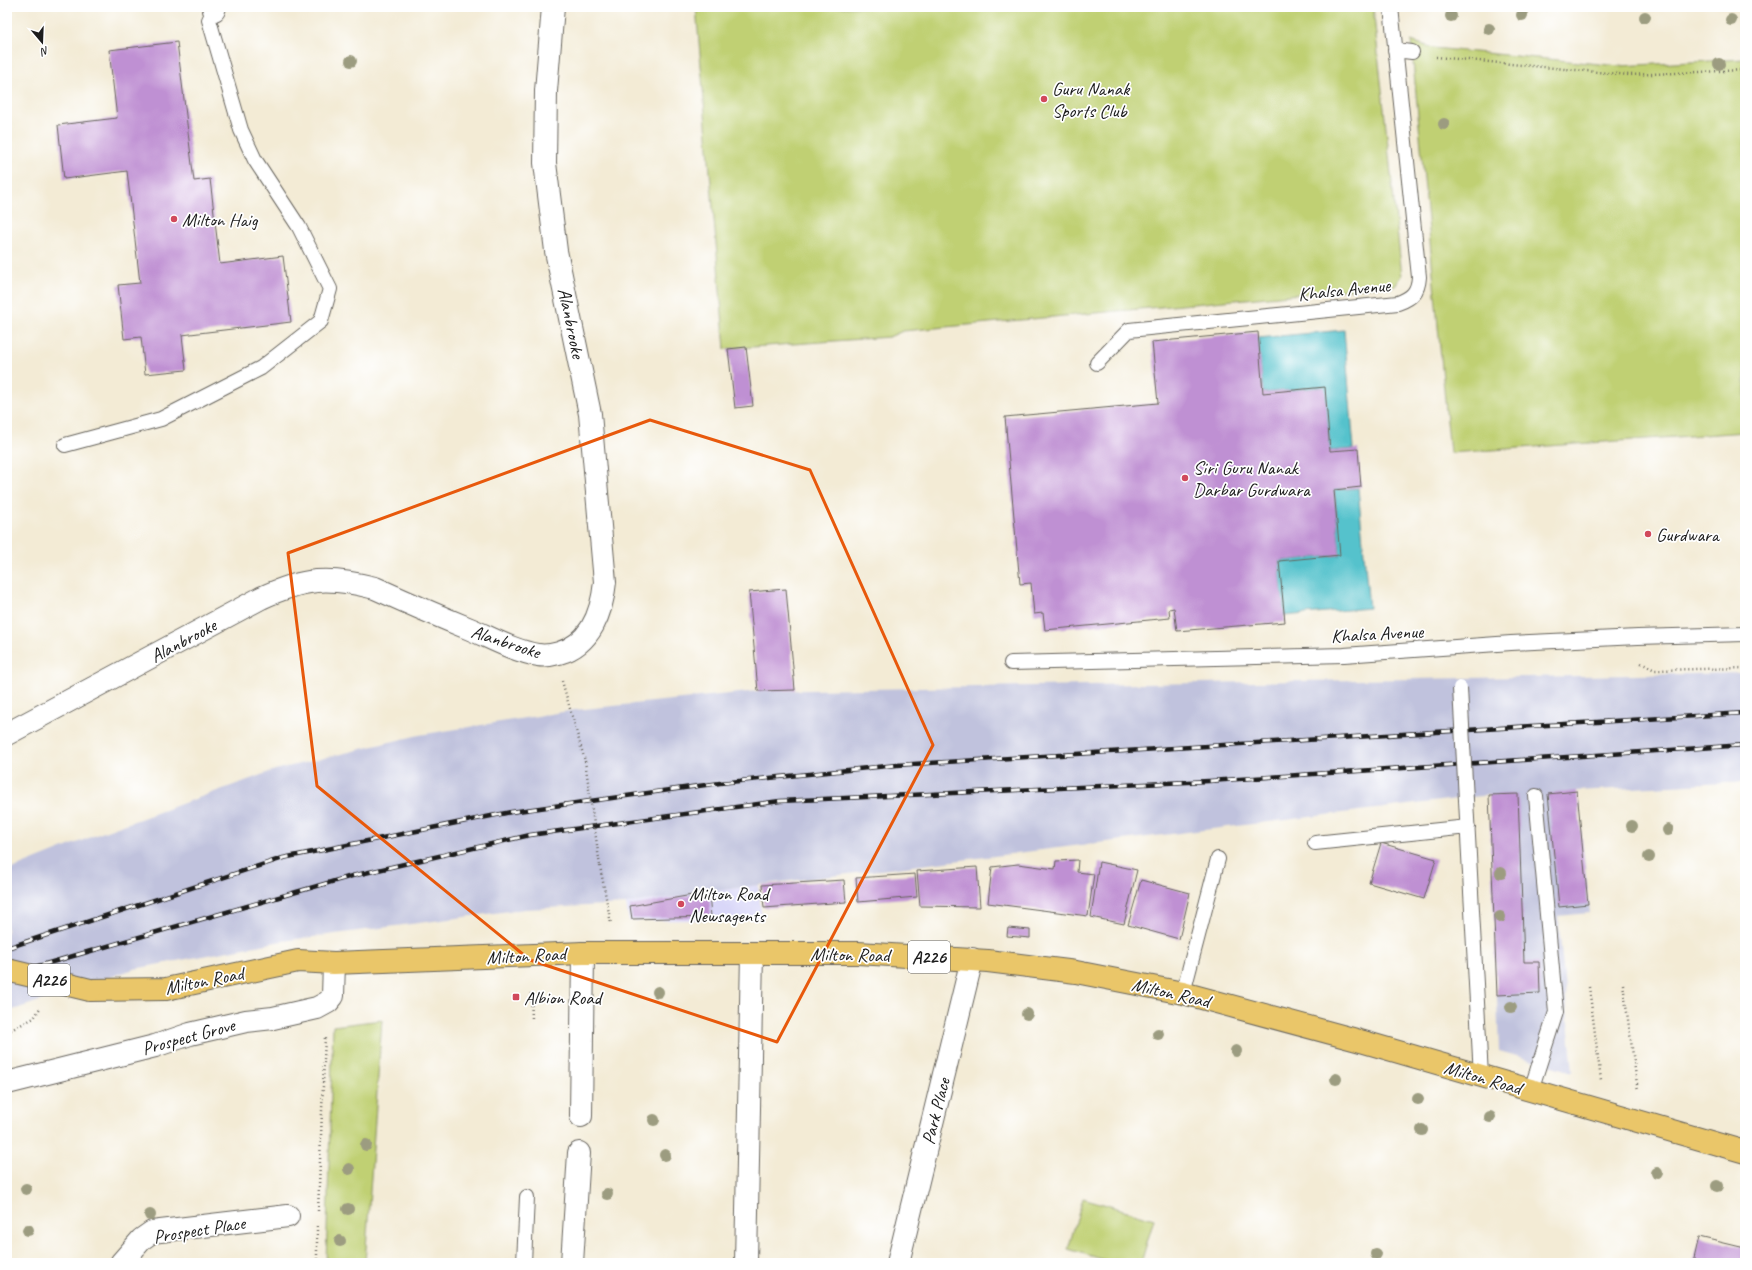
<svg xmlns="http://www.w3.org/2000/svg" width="1752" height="1270" viewBox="0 0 1752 1270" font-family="Caveat,sans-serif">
<rect width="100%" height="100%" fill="#fff"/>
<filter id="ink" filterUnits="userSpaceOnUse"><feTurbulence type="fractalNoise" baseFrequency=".025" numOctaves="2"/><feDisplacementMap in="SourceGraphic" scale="8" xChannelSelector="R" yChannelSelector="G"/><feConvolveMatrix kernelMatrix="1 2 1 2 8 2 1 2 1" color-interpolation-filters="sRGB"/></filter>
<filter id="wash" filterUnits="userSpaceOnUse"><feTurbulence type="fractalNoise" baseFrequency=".012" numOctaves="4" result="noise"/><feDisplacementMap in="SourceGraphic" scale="16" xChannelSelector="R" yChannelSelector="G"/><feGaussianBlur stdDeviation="0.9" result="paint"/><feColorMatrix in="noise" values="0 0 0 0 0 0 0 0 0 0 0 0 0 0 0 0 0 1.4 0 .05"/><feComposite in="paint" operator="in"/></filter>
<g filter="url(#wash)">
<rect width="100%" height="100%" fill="#f3ebd5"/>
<path fill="#d9d7f8" d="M758 885 762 919 629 921 626 904Z"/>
<path fill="#c0c2dd" d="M1745 673V782L1577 791 1590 913 1558 916 1573 1072 1499 1051 1489 795 758 885 626 904 525 909 282 941 134 969 7 1012V871L101 833 275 770 419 735 575 710 758 691Z"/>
<path fill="#c0d073" stroke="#6e7648" d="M696 7H1373L1402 276 1395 286 1388 289 1387 286 1375 287 903 331 889 337 725 349Z
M1411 41 1433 48 1620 66 1745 59V432L1450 453Z
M382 1020 365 1263H326L333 1026Z
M1083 1198 1154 1219 1141 1263H1115L1068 1249Z"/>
<path fill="#55c2cc" stroke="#386f74" d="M1344 330 1354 449 1330 451 1324 387 1263 393 1258 338Z
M1358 488 1369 608 1284 616 1279 561 1340 555 1334 490Z"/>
<g id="blocks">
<path fill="#bf90d3" d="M177 42 194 181 210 179 220 264 283 256 291 322 182 335 186 370 145 374 141 337 124 339 118 285 140 283 127 171 64 179 58 125 117 118 109 50Z
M1258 332 1263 393 1325 387 1330 451 1358 449 1361 487 1334 490 1340 555 1279 561 1285 622 1177 631 1174 608 1169 609 1170 618 1045 630 1043 613 1034 614 1031 583 1020 584 1005 417 1158 403 1152 342Z
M746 347 753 406 735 408 728 349Z
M786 589 795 690 758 691 749 592Z
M1577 791 1588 904 1559 907 1548 794Z
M1518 794 1524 962H1539L1540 993 1497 995 1489 795Z
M1381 843 1436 859 1424 899 1369 883Z
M1078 860 1077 872 1094 874 1088 916 988 903 992 867 1018 864 1055 869 1056 861Z
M1099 862 1137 870 1124 924 1091 917Z
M977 867 980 907 920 906 917 871Z
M915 874 917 897 858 902 856 878Z
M844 880 846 902 764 908 762 885Z
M1141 880 1190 893 1179 939 1128 925Z
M709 892 711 917 632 919 630 906Z
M1008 928 1030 930V938L1007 936Z
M1699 1237 1745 1248V1263H1693Z"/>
</g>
</g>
<g filter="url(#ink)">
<use href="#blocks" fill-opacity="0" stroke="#67645d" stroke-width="1"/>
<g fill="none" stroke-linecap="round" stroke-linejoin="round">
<g stroke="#67645d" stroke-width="16">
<path id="lane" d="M1395 50 1412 52
M1097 363 1129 330 1398 303C1412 298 1418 292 1419 277L1391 7
M65 445 161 419 261 368 321 321 330 289 299 227 255 160 241 130 209 20 214 10
M1011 663 1344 655 1511 643 1638 637 1745 634
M1466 800 1481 1076
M1315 843 1468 827
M1183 993 1218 859
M1531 1090 1556 1012 1536 796
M524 1263 527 1197"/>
</g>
<g stroke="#67645d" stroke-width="24">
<path id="street" d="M214 10 215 7
M7 734 261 598C304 578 329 576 375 588 406 602 438 616 470 629 491 638 514 651 538 655 545 656 552 655 559 653 591 644 602 612 605 582L590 414 556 251 545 163 546 91 553 7
M7 1083 155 1046 190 1034 246 1021 273 1018 317 1008 328 1002 333 996 334 963
M581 1116 583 953
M121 1263 142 1239 152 1232 288 1216
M572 1263 579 1153
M746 1263 752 953
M898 1263 972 959"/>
</g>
<g stroke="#67645d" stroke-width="24">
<path id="primary" d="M90 990 166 989 298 961 334 963 583 953H858L988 961 1076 972 1183 993 1364 1042 1745 1152"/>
</g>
<path stroke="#67645d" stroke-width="2.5" stroke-dasharray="1 3" stroke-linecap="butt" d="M1436 57 1629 75 1745 70
M1641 663 1655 670 1745 668
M562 681 585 761
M600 866 611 924
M1623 984 1638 1091
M1589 987 1601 1080
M531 993 532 1019
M7 1032 34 1018 40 1008
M318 1211 325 1036
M317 1263V1224"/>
<use href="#lane" stroke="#fff" stroke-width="14"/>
<use href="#street" stroke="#fff" stroke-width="22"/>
<use href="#primary" stroke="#eac669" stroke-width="22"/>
<g stroke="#1c1c1c" stroke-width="4.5">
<path id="rail" d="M7 948 283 858 511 812 720 783 897 765 1745 713
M7 975 352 876 530 835 780 801 1209 781 1745 745"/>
</g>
<use href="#rail" stroke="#fff" stroke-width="3" stroke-dasharray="9" stroke-linecap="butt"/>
<g stroke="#67645d" stroke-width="16" stroke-linecap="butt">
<path id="lane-bridge" d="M1460 688 1466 800"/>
</g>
<g stroke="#67645d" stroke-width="24" stroke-linecap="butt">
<path id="primary-bridge" d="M7 970 90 990"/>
</g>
<path stroke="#67645d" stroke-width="2.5" stroke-dasharray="1 3" stroke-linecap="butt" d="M585 761 600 866"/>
<use href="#lane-bridge" stroke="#fff" stroke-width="14"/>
<use href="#primary-bridge" stroke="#eac669" stroke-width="22"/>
</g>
<g fill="#9c9c80">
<circle cx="1522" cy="15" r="6"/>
<circle cx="1451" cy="16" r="6"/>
<circle cx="1645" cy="17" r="6"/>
<circle cx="1731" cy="20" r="6"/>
<circle cx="1489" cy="29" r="6"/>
<circle cx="351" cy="61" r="6"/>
<circle cx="1719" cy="64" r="6"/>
<circle cx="1444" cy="124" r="6"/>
<circle cx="1632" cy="826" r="6"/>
<circle cx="1668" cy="830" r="6"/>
<circle cx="1649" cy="857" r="6"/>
<circle cx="1501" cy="873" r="6"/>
<circle cx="1500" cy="917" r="6"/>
<circle cx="658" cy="992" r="6"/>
<circle cx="1511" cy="1007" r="6"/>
<circle cx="1027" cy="1014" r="6"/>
<circle cx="1158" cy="1034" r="6"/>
<circle cx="1236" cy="1051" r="6"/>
<circle cx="1336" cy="1079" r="6"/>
<circle cx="1418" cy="1099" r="6"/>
<circle cx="1490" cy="1117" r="6"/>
<circle cx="654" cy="1120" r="6"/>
<circle cx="1422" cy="1130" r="6"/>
<circle cx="366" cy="1145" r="6"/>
<circle cx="665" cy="1155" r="6"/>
<circle cx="349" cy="1169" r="6"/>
<circle cx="1657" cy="1173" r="6"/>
<circle cx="1717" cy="1186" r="6"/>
<circle cx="26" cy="1189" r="6"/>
<circle cx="607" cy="1194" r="6"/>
<circle cx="348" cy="1209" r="6"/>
<circle cx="150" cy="1215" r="6"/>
<circle cx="28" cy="1230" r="6"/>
<circle cx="340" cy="1241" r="6"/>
<circle cx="1376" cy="1254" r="6"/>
</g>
</g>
<path fill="none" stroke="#e8590c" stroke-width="3" stroke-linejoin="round" d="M650 420 810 470 933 745 777 1042 530 960 317 786 288 553Z"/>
<g fill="#d1495b" stroke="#fff" stroke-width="1.5">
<circle cx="1044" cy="99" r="4"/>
<circle cx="174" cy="219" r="4"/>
<circle cx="1185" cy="478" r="4"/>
<circle cx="1648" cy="534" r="4"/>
<circle cx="681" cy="904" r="4"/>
<rect x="512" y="993" width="8" height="8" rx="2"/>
</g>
<g text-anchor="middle" stroke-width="3.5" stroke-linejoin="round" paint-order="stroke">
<g fill="#fff" stroke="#606060" stroke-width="1">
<rect x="908" y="941" width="42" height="32" rx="3"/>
<rect x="28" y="964" width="42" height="32" rx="3"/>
</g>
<g font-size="18" font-weight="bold" fill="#1c1c1c">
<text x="929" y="963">A226</text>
<text x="49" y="986">A226</text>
</g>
<g font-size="19" fill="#1c1c1c" stroke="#fff" text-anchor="start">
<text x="1052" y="95">Guru Nanak<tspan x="1052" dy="22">Sports Club</tspan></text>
<text x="182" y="226">Milton Haig</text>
<text x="1193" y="474">Siri Guru Nanak<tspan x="1193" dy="22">Darbar Gurdwara</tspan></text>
<text x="1656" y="541">Gurdwara</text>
<text x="689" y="900">Milton Road<tspan x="689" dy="22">Newsagents</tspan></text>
<text x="524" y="1004">Albion Road</text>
</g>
<g font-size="19" fill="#1c1c1c" stroke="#fff">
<text transform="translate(1344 289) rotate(-6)" y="7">Khalsa Avenue</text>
<text transform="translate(572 323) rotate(78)" y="7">Alanbrooke</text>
<text transform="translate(1377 633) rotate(-3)" y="7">Khalsa Avenue</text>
<text transform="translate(183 640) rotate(-28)" y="7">Alanbrooke</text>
<text transform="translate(506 641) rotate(18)" y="7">Alanbrooke</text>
<text transform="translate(850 954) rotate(1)" y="7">Milton Road</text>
<text transform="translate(526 955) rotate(-3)" y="7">Milton Road</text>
<text transform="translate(204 980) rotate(-11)" y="7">Milton Road</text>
<text transform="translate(1171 992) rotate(13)" y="7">Milton Road</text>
<text transform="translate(188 1036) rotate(-15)" y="7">Prospect Grove</text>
<text transform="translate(1483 1077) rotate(16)" y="7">Milton Road</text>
<text transform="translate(935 1111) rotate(-76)" y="7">Park Place</text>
<text transform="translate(199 1229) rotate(-9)" y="7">Prospect Place</text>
</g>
</g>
<rect width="1752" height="1270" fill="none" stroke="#fff" stroke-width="24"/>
<g transform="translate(42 42) rotate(161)" stroke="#ffffff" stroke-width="3" paint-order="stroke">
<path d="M0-3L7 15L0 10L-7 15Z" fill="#1c1c1c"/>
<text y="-6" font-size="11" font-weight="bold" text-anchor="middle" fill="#1c1c1c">N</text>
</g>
</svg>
